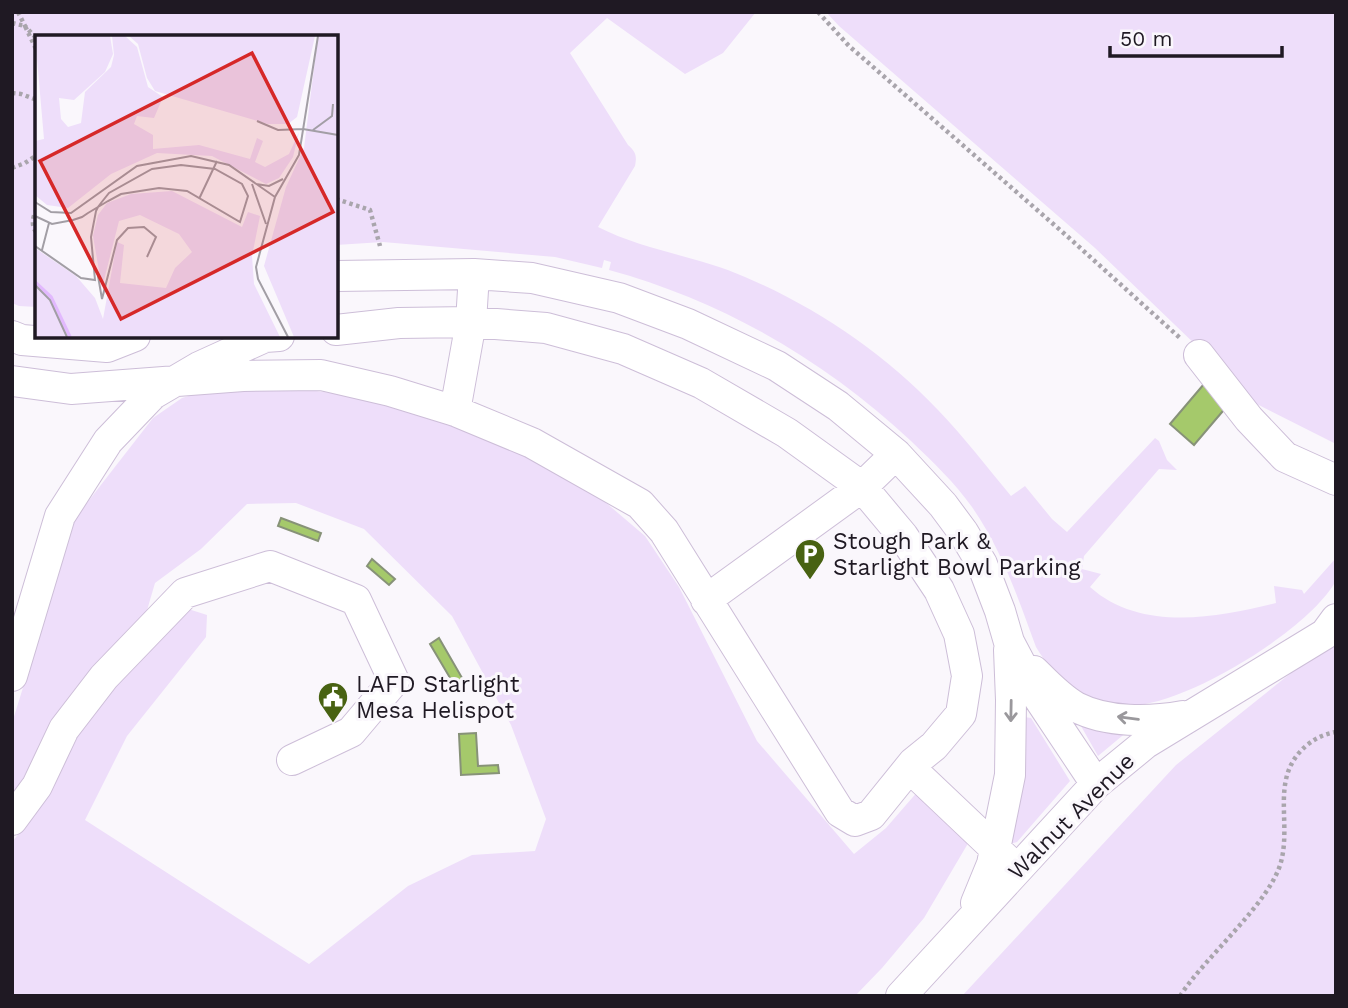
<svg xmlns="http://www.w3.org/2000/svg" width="1348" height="1008" viewBox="0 0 1348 1008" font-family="'Work Sans',sans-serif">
<rect width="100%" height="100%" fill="#faf7fc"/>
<path fill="#eedefa" d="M12 12H756L723 53 685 74 607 18 570 53 628 145C636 152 637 156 635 166L598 227C645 251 698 256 745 277 817 308 884 353 938 410 964 437 987 467 1011 496L1025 486 1052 519 1067 532 1155 438 1159 441 1167 460 1177 470 1159 469 1084 556 1082 569 1101 574 1090 587C1140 632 1217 618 1276 603L1274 586 1302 590 1304 594 1336 558C1336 566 1338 577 1334 584 1304 633 1183 707 1126 706 1087 705 1055 679 1036 647 1018 598 1002 550 972 507 955 483 933 462 911 441 826 361 723 301 609 270L611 262 604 260 602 268 555 257 383 242 336 245V37H37V307L19 306 12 303Z
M826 12H1336V444L1245 398 1200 349 1095 248 839 26Z
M228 384H264L376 399 474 433 537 459 591 490 645 536 679 587 757 741 854 854 886 828 919 790 970 840 924 918 882 968 855 996H12V842L49 796 68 739 182 607 207 615 206 637 127 736 85 820 309 964 408 886 472 855 535 851 546 819 511 725 452 616 364 529 296 503 247 504 201 549 155 583 143 624 12 801V723L76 517 153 418 182 398Z
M1336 637V996H962L1176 765Z
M1024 717 1031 718 1070 781 1017 842 1010 844Z
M1077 719 1128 731 1098 756Z"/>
<path fill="#a5c96b" stroke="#879278" stroke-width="2" d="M1204 384 1228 405 1194 445 1170 424Z
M281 518 321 533 318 541 278 526Z
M372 559 395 579 389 585 367 566Z
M439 638 465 683 456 688 430 644Z
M476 733 478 766 498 765 499 773 461 775 459 734Z"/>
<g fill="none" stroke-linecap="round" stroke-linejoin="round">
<g stroke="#cdbed8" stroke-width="32">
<path id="minor" d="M336 276 474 274 532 278 619 298 688 324 777 366 838 406 896 454 943 505 963 532 982 564 1000 611 1009 642 1038 697 1096 784
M12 336 22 340 107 347 135 336
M1199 355 1249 419 1285 457 1336 480
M12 381 71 389 243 376 321 375 390 391 455 411 532 443 640 504 664 531 840 812 855 821 871 815 913 763 934 746 961 714 967 676 959 634 939 590 903 536 862 487 787 433 701 383 623 349 546 328 471 322 399 323 336 330
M455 411 471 322 474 274
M706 600 862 487 896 454
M1034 671C1047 684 1060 698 1076 707 1107 723 1150 722 1183 716
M12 676 60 516 108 441 153 394 199 367 265 337 279 336
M910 768 1006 859
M12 820 37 786 64 729 104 677 185 593 270 566 356 600 394 681 351 732 292 760
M976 903 992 864 1010 775 1011 700 1009 650
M901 996 1096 784 1146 743 1325 634 1336 619"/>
</g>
<path stroke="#a9a5ac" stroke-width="4.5" stroke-dasharray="3.5 3.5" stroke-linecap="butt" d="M18 12 25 26 37 39
M818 12 849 46 1067 236 1180 338
M12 23 25 26 37 51
M12 93 21 94 37 100
M12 168 25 163 37 155
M336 199 370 210 380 246
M37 209C32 217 31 227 37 233
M1180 996C1205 957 1270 903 1281 862 1292 820 1269 777 1307 745 1316 738 1324 734 1336 732"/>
<use href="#minor" stroke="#fff" stroke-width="30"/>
</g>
<defs><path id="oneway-shaft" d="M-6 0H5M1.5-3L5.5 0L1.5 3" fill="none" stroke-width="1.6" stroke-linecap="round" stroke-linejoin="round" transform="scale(1.75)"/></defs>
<g stroke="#9a989c">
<use href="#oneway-shaft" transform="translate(1011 711) rotate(91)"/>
<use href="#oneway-shaft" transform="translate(1128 718) rotate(-173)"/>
</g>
<defs>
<g id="parking-pin" transform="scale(1.575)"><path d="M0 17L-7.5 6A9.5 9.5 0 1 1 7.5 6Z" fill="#486212" stroke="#faf7fc"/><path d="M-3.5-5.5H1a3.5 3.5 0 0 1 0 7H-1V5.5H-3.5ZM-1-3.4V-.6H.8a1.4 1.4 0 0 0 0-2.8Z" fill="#fff"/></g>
<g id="civic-pin" transform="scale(1.575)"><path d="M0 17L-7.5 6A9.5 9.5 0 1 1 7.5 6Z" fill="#486212" stroke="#faf7fc"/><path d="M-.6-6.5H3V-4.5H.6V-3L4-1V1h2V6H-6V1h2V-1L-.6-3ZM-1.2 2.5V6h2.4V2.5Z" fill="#fff"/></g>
</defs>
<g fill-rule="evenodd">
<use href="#parking-pin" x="810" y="554"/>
<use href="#civic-pin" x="333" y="697"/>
</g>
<g text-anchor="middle" stroke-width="6" stroke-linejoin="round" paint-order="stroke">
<g font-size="23" fill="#1f1923" stroke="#faf7fc" text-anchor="start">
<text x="833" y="549">Stough Park &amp;<tspan x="833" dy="26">Starlight Bowl Parking</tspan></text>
<text x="356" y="692">LAFD Starlight<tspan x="356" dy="26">Mesa Helispot</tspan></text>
</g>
<g font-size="23" fill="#1f1923" stroke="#faf7fc">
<text transform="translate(1071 816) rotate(-45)" y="8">Walnut Avenue</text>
</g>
</g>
<g transform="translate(35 35)">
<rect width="303" height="303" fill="#faf7fc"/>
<path d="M0 1H75L78 19 70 37 39 65 24 63 26 84 33 92 46 88 50 57 76 32 79 20 77 1H90L102 12 113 52 128 62 119 83 102 81 99 89 118 100V114L164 110 215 124 222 103 228 106 220 127 230 132 254 119 264 97 258 122 244 143 231 149 177 121 122 118 76 139 33 173 12 170 0 160V106L9 104ZM94 1H280L262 82 253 89H233L120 56 112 43 103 9ZM283 1H303V302H259L229 231 251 152 269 113ZM137 156 207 192 213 177 225 181 217 221 219 249 245 302H0V213L41 241 60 263 68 284 82 207 89 210 85 248 131 253 140 233 157 217 144 199 105 180 84 186 67 253 58 201 63 180 72 168 96 159Z" fill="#eedefa"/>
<path fill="none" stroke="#e2b9fe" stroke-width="3.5" d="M0 247 16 262 35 302"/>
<path fill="none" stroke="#a29ea5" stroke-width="2" d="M222 86 243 95 268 94 303 100M278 95 297 81 298 69M217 149 231 189M221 149 234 151 248 144M164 164 182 126M0 167 16 177 36 178 102 131 156 121 194 130 240 162M0 181 17 189 38 185 47 182 53 178 73 166 86 159 124 153 152 156 205 187 213 161 207 149 180 134 146 130 117 134 74 158 66 168 63 172 61 176 56 202 60 245 46 243 0 211M7 215 14 188M63 241 67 264 82 205 93 193 109 192 121 202 112 222M0 250 15 265 32 302M253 302 223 244 221 232 240 162 264 120 283 1"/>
<path fill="#d62828" fill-opacity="0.15" stroke="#d62828" stroke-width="3.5" d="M217 18 298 177 86 284 5 126Z"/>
<rect width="303" height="303" fill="none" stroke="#1f1923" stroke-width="3.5"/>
</g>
<rect width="1348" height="1008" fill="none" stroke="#1f1923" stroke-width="28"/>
<path d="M1110 46v10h172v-10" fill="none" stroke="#1f1923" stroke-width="3.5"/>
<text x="1120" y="46" font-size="21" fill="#1f1923" stroke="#faf7fc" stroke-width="5" paint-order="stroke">50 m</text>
</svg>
